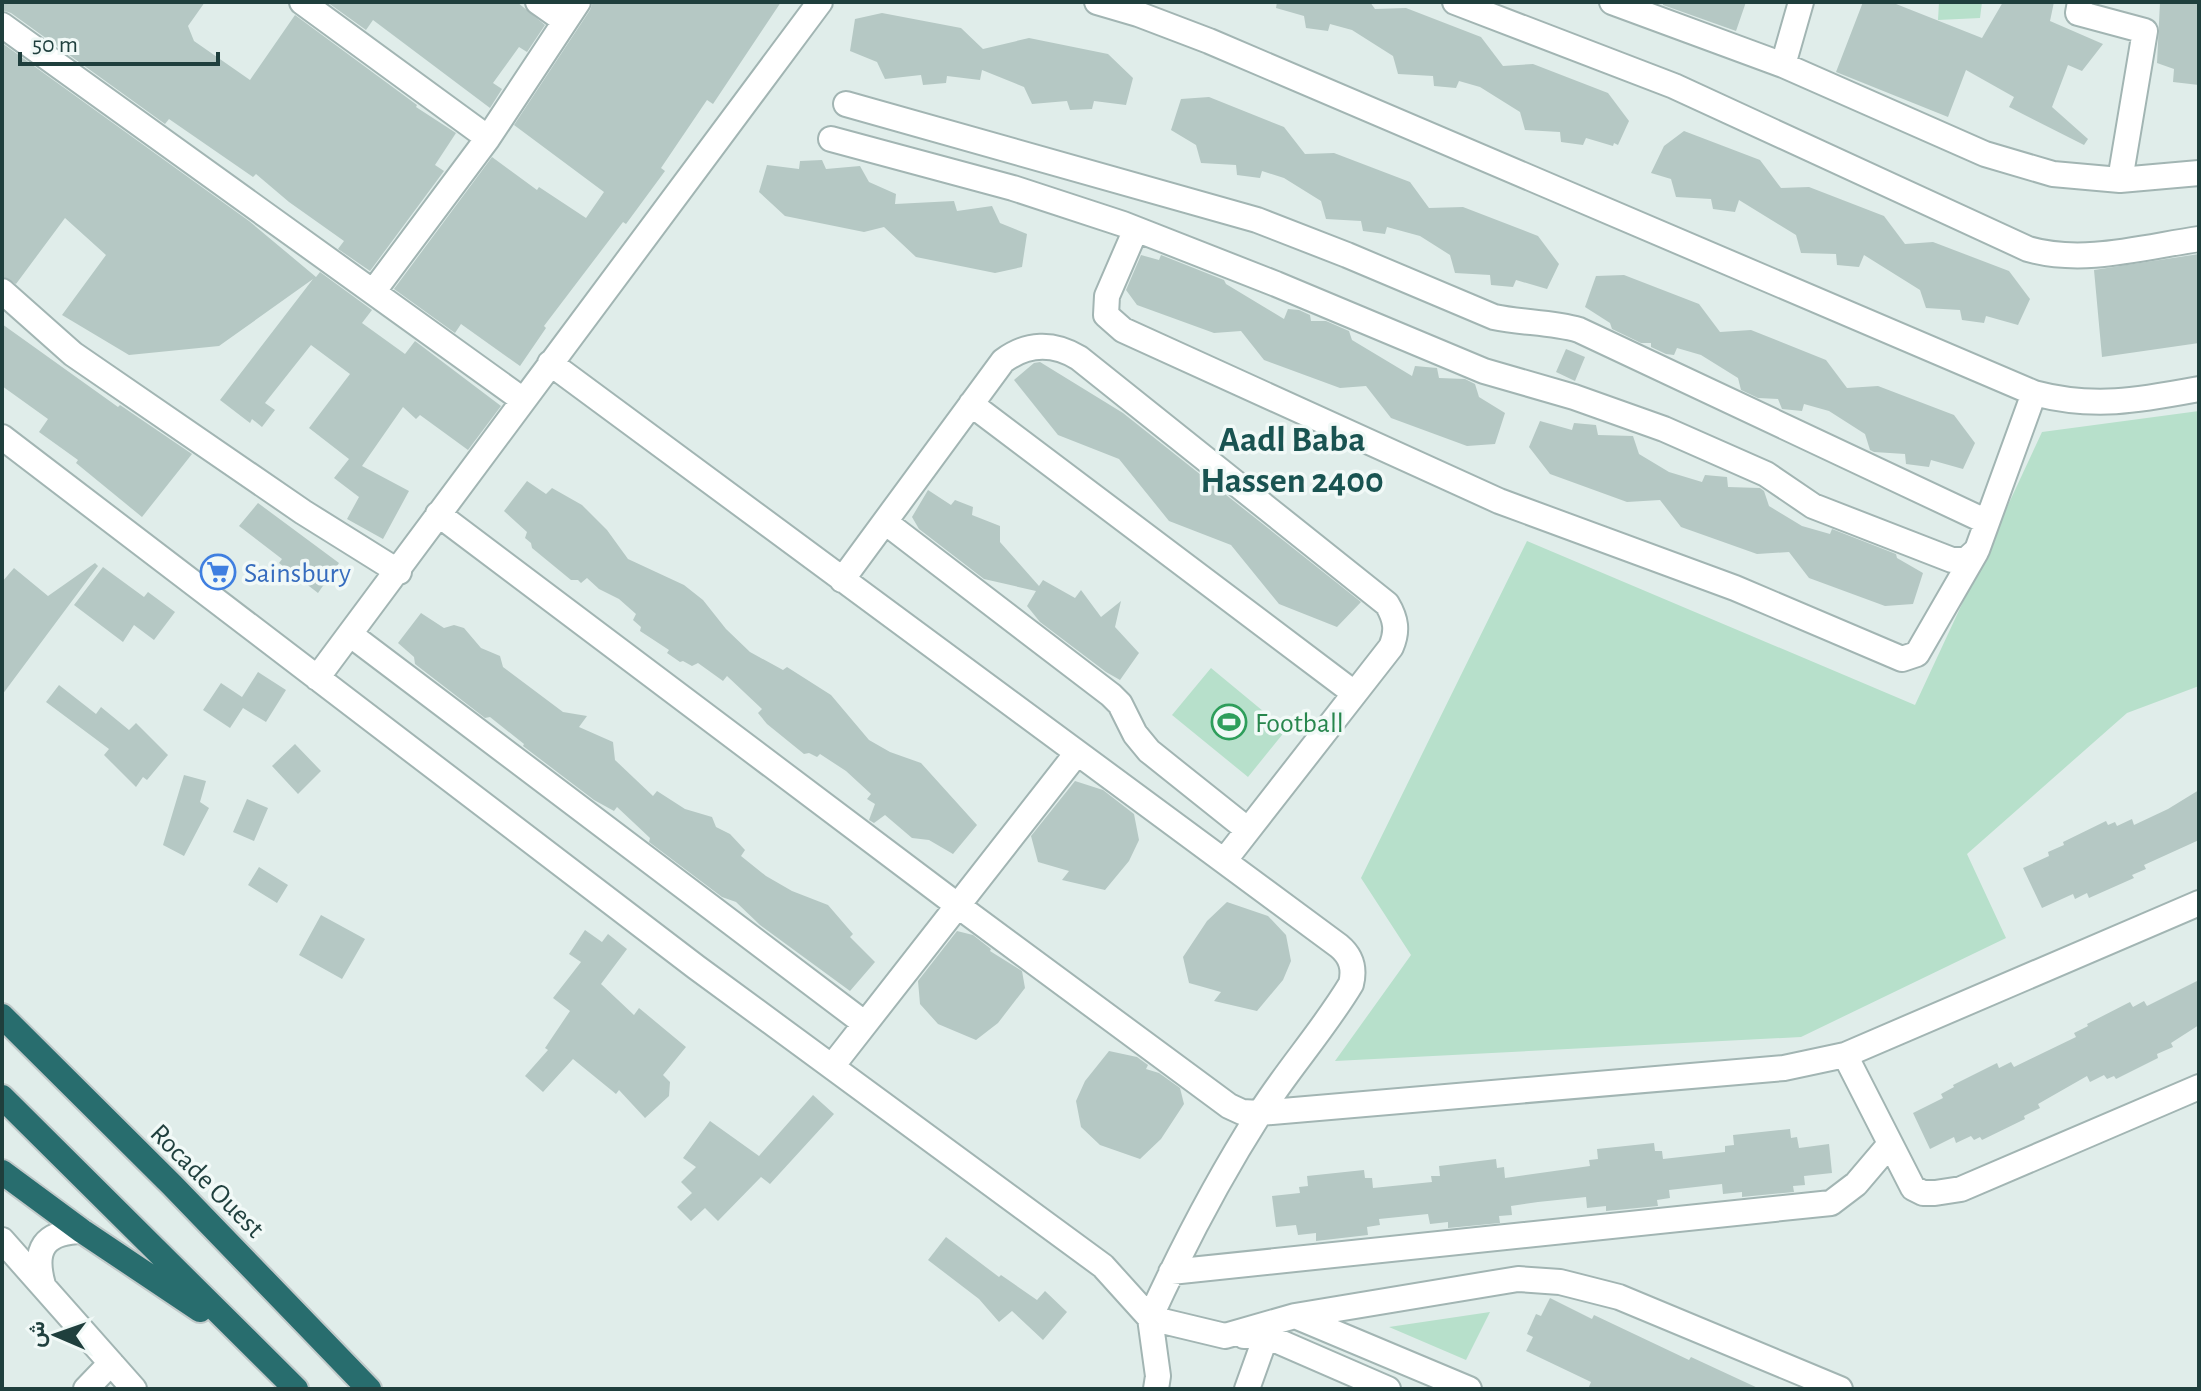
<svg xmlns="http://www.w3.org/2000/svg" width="2201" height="1391" viewBox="0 0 2201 1391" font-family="'Alegreya Sans',Vazirmatn,sans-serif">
<rect width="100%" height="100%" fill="#e0edea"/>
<path fill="#b7e0cb" d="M1939 2H1982L1980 18 1938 20Z
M2199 411V686L2127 713 1967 854 2006 938 1801 1037 1335 1061 1411 955 1361 878 1527 541 1915 705 2042 432Z
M1211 668 1286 730 1248 777 1172 715Z
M1490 1312 1466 1360 1389 1327Z"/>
<path fill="#b5c8c4" d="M2 2H205L188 26 194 41 250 80 295 15 417 105 416 107 456 133 435 165 444 171 370 271 338 249 344 241 289 202 256 174 253 177 169 119 165 124 11 13 2 10Z
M327 2H517L545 25 527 52 519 47 493 83 502 89 490 108 373 20 366 30Z
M593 2H781L713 104 707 100 661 168 665 171 626 224 623 222 544 326 546 328 520 366 461 324 455 333 394 289 492 157 537 190 539 187 586 218 604 192 514 125 590 10Z
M1277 2H1370L1375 9 1406 8 1481 37 1503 66 1533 64 1608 93 1629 121 1618 145 1614 143 1613 146 1586 138 1583 145 1561 142 1560 132 1525 130 1520 112 1480 87 1459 81 1456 88 1434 86 1433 76 1398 74 1393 56 1352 30 1330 24 1328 31 1306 28 1304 16 1276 8Z
M1663 2H1746L1736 31 1663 5Z
M1863 2H1891L1982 38 2003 2H2054L2050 21 2103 44 2082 71 2068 65 2052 107 2088 139 2084 145 2009 107 2014 97 1966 70 1948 117 1836 72Z
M2160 2H2199V85L2173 82 2174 69 2157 63Z
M882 13 961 28 983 49 1029 38 1108 54 1133 78 1126 105 1094 101 1092 109 1070 110 1067 101 1032 104 1024 87 982 70 980 80 947 76 946 83 923 85 921 75 885 79 877 62 850 51 855 19Z
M2 43 249 221 316 277 320 272 372 310 362 323 405 354 415 341 501 406 468 450 420 415 416 419 403 407 362 466 409 491 383 539 347 519 359 497 334 478 349 459 309 428 350 374 311 345 265 403 275 410 262 427 252 419 250 423 220 400 313 279 219 346 129 355 62 315 106 255 65 218 16 284 2 276Z
M1209 97 1284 127 1305 154 1334 153 1410 182 1429 208 1463 207 1538 236 1559 264 1547 289 1516 280 1513 287 1491 285 1490 275 1455 273 1450 255 1420 236 1387 227 1385 234 1363 231 1361 221 1326 219 1321 201 1284 178 1262 171 1260 178 1237 175 1236 165 1201 163 1196 145 1171 130 1181 99Z
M1684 131 1760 160 1781 188 1809 187 1884 216 1905 244 1933 242 2009 271 2030 299 2018 325 1986 316 1984 323 1962 320 1960 310 1926 308 1920 290 1864 255 1859 267 1837 265 1836 254 1801 253 1796 235 1739 200 1735 212 1713 209 1711 199 1676 197 1671 179 1651 173 1664 146Z
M822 160 826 169 860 166 869 182 896 194 895 204 954 201 957 211 992 206 1000 223 1027 234 1022 267 995 273 916 257 884 227 864 232 785 216 759 192 767 165 799 169 800 161Z
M2199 254V343L2102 357 2094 270Z
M1141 255 1159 260 1161 255 1224 280 1226 284 1284 319 1288 309 1299 310 1310 315 1311 321H1326L1349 331 1352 340 1412 376 1415 366 1437 368 1439 378 1465 379 1475 384 1479 397 1505 413 1495 444 1467 446 1391 418 1366 386 1340 388 1264 360 1241 331 1214 333 1137 305 1126 290Z
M1624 275 1699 304 1720 332 1751 330 1826 360 1847 388 1878 386 1954 415 1975 443 1963 469 1931 460 1929 467 1906 464 1905 454 1874 452 1870 450 1865 434 1829 411 1804 404 1802 411 1782 409 1778 399 1758 398 1741 390 1738 378 1701 355 1677 348 1674 355 1666 354 1651 347V343H1641L1612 329 1610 323 1585 307 1596 276Z
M2 324 118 407 120 405 192 454 142 517 76 463 78 460 39 432 48 419 2 386Z
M1566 349 1585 357 1575 381 1556 372Z
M1040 362 1123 413 1361 602 1337 627 1279 604 1231 545 1169 521 1119 459 1058 435 1014 380 1034 363Z
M1540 421 1572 430 1574 423 1596 425 1598 435 1633 436 1639 454 1669 472 1702 482 1705 475 1727 477 1728 487 1760 488 1764 491 1769 506 1802 526 1830 534 1832 529 1896 554 1897 558 1923 573 1913 604 1885 606 1809 578 1789 552 1757 554 1681 527 1660 500 1627 502 1550 474 1529 447Z
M527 481 546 494 552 488 582 505 607 530 628 559 684 585 703 600 726 629 750 652 783 670 787 667 831 695 869 740 890 752 921 763 977 825 953 854 929 840 912 838 885 815 874 823 869 820 875 804 867 799 871 794 846 771 820 754 817 757 809 753 804 754 767 724 758 713 762 709 727 676 723 681 698 663 692 666 683 661 680 662 667 653 669 650 640 631 641 627 633 620 636 614 619 599 599 589 587 578 581 583 578 580H571L532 548 531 543 525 538 527 532 504 511Z
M928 490 951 505 955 500 973 507 972 515 1000 526V542L1039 586 1043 580 1075 598 1081 590 1101 617 1121 601 1115 627 1139 653 1120 680 1106 672 1040 622 1027 606 1036 591 984 579 919 529 912 517Z
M258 503 339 563 318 593 279 563 282 559 239 526Z
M95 563 98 566 2 695V582L14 568 48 596Z
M103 567 144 597 148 592 175 612 154 640 134 625 123 642 74 605Z
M421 613 444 628 454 625 464 628 481 648 500 656 503 667 563 712 587 716 579 727 613 742 615 760 653 796 657 791 685 809 712 817 716 827 730 834 745 850 741 856 766 876 792 891 828 905 853 934 850 937 875 962 850 991 760 925 736 902 722 897 649 842 650 838 617 807 614 811 594 800 523 746 524 744 490 717 485 718 415 664 414 657 398 643Z
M258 672 286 690 266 722 243 708 230 728 203 710 221 683 242 697Z
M59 685 96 714 101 707 129 730 136 723 168 755 147 780 143 777 136 787 104 755 109 749 46 702Z
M295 744 321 771 298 794 272 766Z
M184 775 206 781 200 802 209 808 184 856 163 845Z
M1075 781 1103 790 1134 814 1139 840 1129 861 1105 890 1062 880 1069 871 1038 862 1031 836Z
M2199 790V840L2144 865 2146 869 2132 875 2134 878 2089 898 2087 893 2075 899 2073 894 2042 908 2023 868 2049 856 2048 852 2064 845 2063 842 2106 821 2108 825 2115 822 2117 826 2132 819 2134 825 2168 809Z
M247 799 268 808 254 841 233 832Z
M259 867 288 885 277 903 248 885Z
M1227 902 1268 916 1286 935 1291 961 1283 980 1257 1011 1214 1001 1221 992 1189 983 1183 957 1207 921Z
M321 915 365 939 342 979 299 955Z
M585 930 602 942 608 934 627 949 601 984 634 1015 639 1008 686 1047 663 1075 670 1082 669 1096 645 1118 619 1090 616 1094 573 1059 543 1092 525 1076 548 1050 545 1048 570 1011 553 998 581 962 569 954Z
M957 931 973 935 991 949 990 951 1022 971 1025 988 998 1023 976 1040 938 1024 920 1004 918 981Z
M2199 980V1025L2171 1043 2173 1047 2157 1054 2158 1058 2116 1079 2114 1076 2107 1079 2104 1075 2090 1082 2087 1076 2038 1104 2040 1108 2024 1116 2025 1119 1982 1140 1980 1137 1974 1140 1971 1136 1956 1143 1954 1137 1930 1149 1913 1113 1943 1098 1941 1094 1954 1087 1953 1085 1997 1063 1999 1068 2011 1062 2014 1067 2076 1037 2074 1033 2088 1026 2087 1024 2130 1002 2133 1007 2144 1001 2147 1006Z
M1109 1051 1137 1057 1148 1065 1146 1069 1159 1073 1180 1088 1184 1104 1161 1139 1140 1159 1100 1145 1081 1127 1076 1101 1085 1081Z
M813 1095 834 1114 770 1184 761 1177 718 1221 705 1208 691 1221 677 1207 692 1193 681 1182 696 1167 683 1158 710 1121 759 1156Z
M1790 1129 1791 1138 1797 1137 1799 1148 1829 1144 1832 1173 1804 1176 1805 1185 1793 1186 1794 1192 1742 1197V1192L1723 1194 1722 1184 1669 1190 1670 1198 1657 1200 1658 1206 1606 1211V1206L1587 1208 1586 1197 1538 1202 1511 1206 1512 1215 1499 1216 1500 1223 1448 1228V1222L1430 1224 1428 1214 1379 1219 1380 1225 1367 1227 1368 1235 1316 1241V1233L1298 1235 1296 1225 1276 1227 1272 1196 1300 1193 1299 1187 1308 1186 1307 1176 1364 1170 1365 1178H1372L1373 1188 1432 1182 1431 1176H1440L1439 1166 1496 1159 1497 1168 1504 1167 1505 1178 1590 1166 1589 1160 1598 1159 1597 1149 1654 1143 1655 1151H1662L1663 1159 1725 1152V1146L1734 1145 1733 1135Z
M946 1237 999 1277 1001 1275 1037 1300 1045 1291 1067 1312 1043 1340 1012 1311 999 1322 979 1299 928 1260Z
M1550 1298 1592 1319 1594 1315 1689 1360 1691 1357 1760 1389H1588L1591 1382 1526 1351 1533 1337 1527 1334 1536 1314 1541 1316Z"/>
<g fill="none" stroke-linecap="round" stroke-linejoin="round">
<g stroke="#a2b5b3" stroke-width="28">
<path id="minor" d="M302 2 488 138
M538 2 565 21
M1097 2 1138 14 1209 41 2034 393C2094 409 2140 400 2199 389
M1455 2 1674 86 2028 249C2083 265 2144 247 2199 239
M1612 2 1783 65 1985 154 2053 174 2120 180 2199 173
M2080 2 2078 13 2145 31 2120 180
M2 25 523 400
M1783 65 1801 2
M846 104 1257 220 1347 255 1494 317C1522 323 1552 322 1579 330L1987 522
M831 139 1013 188 1123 224 1276 284 1484 371 1574 397 1664 429 1766 474 1813 506 1952 560H1966L1977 550 2034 393
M1136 229 1107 296 1106 315 1123 330 1499 501 1735 588 1902 659 1917 654 1976 552
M2 291 73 354 303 512 399 572
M373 292 488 138 578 2
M550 363 1339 946C1351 956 1355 968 1351 984 1324 1029 1288 1069 1260 1113 1218 1179 1182 1248 1150 1318L1225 1336 1295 1316 1518 1279 1560 1282 1619 1297 1840 1389
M971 404 1354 693
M2 437 696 967 1103 1266 1150 1318 1158 1376 1156 1389
M438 514 957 905 1229 1106 1242 1112 1260 1113 1784 1068 1845 1055 2199 903
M885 522 1111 695 1120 704 1135 734 1149 751 1248 830
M842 580 1003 361C1027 343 1053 342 1079 358L1387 604C1396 619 1398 631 1391 647L1224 861
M351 635 864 1023
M317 678 820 2
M1845 1055 1913 1188 1923 1193H1935L1961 1189 2199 1087
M833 1065 1077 753
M2 1240 134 1389
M1171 1272 1831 1203 1856 1184 1890 1144
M43 1285C33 1249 44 1232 82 1231
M1295 1316 1469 1389
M1244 1336H1266L1388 1389
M86 1389 111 1363
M1247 1389 1266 1336"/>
</g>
<g stroke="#c0c9c9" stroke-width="28">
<path id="highway" d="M2 1016 172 1185 369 1389
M2 1097 296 1389
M2 1172 82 1231 200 1310"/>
</g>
<use href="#minor" stroke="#fff" stroke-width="24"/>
<use href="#highway" stroke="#286d6e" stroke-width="24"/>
</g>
<defs>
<g id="supermarket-ring" transform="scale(1.8)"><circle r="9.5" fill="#f1f9f7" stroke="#3f7fe0" stroke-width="1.5"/><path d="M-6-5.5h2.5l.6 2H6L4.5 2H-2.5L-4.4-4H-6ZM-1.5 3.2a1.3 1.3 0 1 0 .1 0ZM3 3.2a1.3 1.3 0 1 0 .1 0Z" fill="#3f7fe0"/></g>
<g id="stadium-ring" transform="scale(1.8)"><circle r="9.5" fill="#f1f9f7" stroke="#2e9e5b" stroke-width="1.5"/><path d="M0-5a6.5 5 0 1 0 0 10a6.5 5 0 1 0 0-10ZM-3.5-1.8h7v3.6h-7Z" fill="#2e9e5b"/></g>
</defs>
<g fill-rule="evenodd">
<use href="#supermarket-ring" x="218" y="572"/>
<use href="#stadium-ring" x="1229" y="722"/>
</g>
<g text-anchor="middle" stroke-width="7" stroke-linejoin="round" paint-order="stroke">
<g font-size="28" fill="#366cbe" stroke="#f1f9f7" text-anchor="start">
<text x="244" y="582">Sainsbury</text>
</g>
<g font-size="28" fill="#27864d" stroke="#f1f9f7" text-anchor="start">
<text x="1255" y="732">Football</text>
</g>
<g font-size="28" fill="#1f3f3d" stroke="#f1f9f7">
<text transform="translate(208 1180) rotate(45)" y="10">Rocade Ouest</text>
</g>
<g font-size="36" font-weight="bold" fill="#195351" stroke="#f1f9f7">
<text x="1292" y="451">Aadl Baba<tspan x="1292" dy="41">Hassen 2400</tspan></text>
</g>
</g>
<rect width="2201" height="1391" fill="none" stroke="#1f3f3d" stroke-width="8"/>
<g transform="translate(56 1335) rotate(272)" stroke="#f1f9f7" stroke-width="6" paint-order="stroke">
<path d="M0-6L14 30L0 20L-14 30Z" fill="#1f3f3d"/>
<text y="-12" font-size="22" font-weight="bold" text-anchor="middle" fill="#1f3f3d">ش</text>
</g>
<path d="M20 52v12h198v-12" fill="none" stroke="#1f3f3d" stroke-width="4"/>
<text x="32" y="52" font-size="24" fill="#1f3f3d" stroke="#f1f9f7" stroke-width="6" paint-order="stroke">50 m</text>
</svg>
